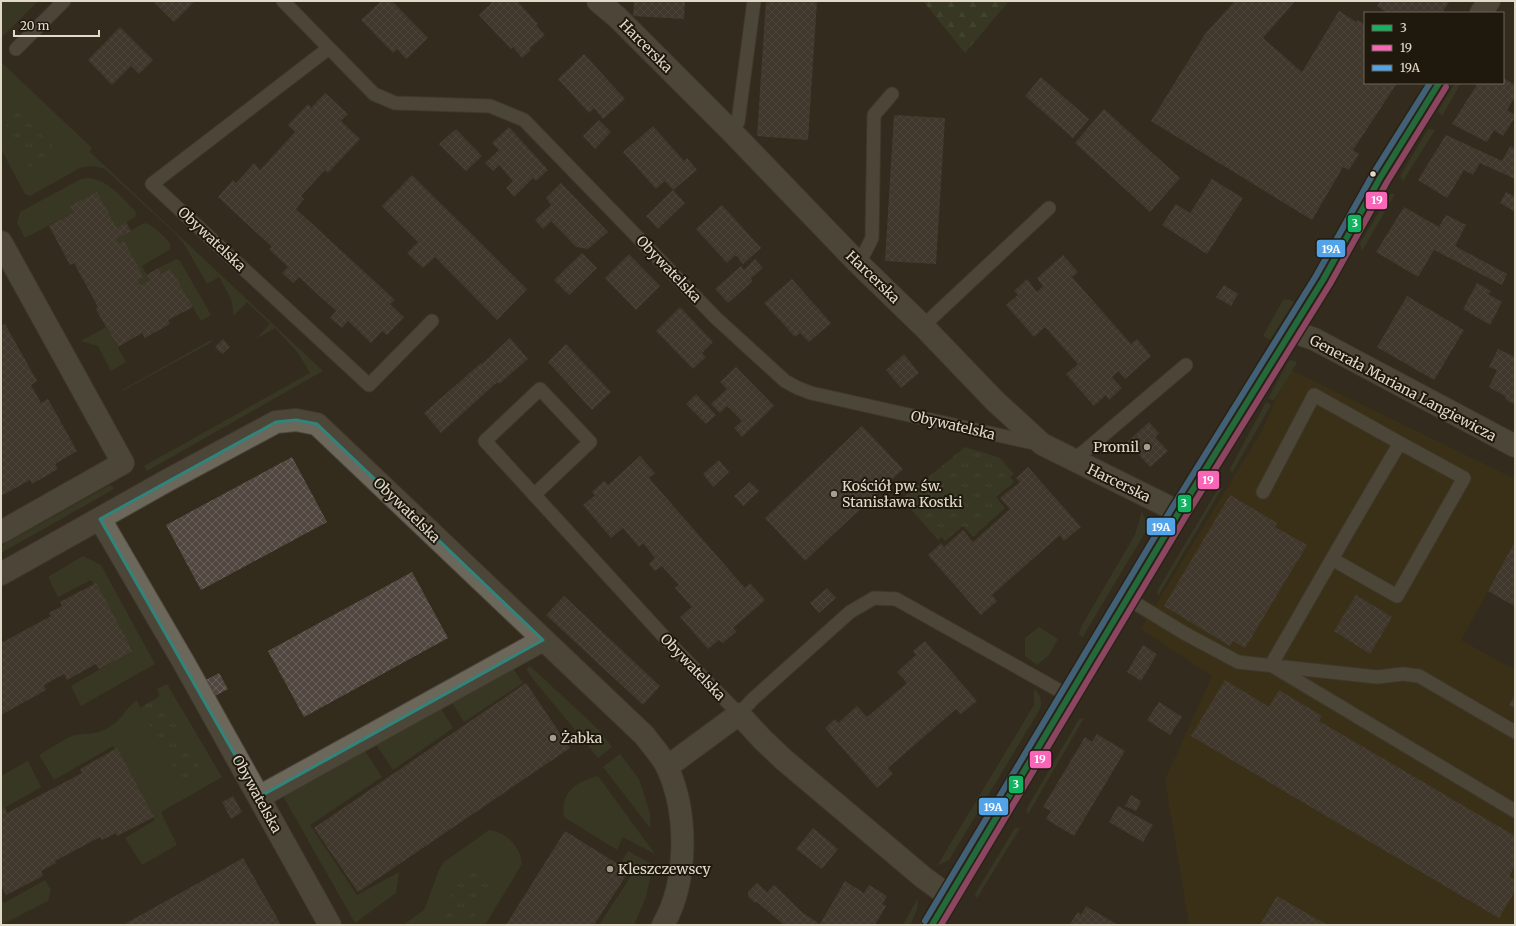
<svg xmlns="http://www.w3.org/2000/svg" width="1516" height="926" viewBox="0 0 1516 926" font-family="Merriweather,serif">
<defs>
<pattern id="forest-firs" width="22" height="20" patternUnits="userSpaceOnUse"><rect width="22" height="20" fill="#3c452c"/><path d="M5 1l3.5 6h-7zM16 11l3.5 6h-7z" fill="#585f49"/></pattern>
<pattern id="park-tufts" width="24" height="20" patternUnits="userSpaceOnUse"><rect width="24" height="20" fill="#3c452c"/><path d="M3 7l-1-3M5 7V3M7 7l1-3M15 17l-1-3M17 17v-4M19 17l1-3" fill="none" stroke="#585f49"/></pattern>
<pattern id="building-cross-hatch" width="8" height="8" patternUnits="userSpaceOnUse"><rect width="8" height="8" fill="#514740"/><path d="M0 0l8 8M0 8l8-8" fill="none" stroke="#6a615a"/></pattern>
</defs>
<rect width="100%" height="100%" fill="#332c1d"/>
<path fill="#433512" d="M1289 369 1515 479V542L1461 640 1515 670V925H1189L1165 780 1212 676 1141 629 1263 429Z"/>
<path fill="#3c452c" d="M1 1H38L1 38Z
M1 62 92 148 90 152 323 371 147 471 144 466 310 373 298 353 275 328 256 339 270 324 247 302 233 316C234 300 227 291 219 277L207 284 184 244 176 234 105 169C96 166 90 165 80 168L30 196 25 194 1 149Z
M1455 83H1461L1442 116 1438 111Z
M1428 129 1435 130 1403 181 1400 176Z
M88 178C108 179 122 198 135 211L136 214 135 217 117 228 97 192 71 206 74 212 25 238 17 223 20 212 81 179Z
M1390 194H1395L1362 251 1360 243Z
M144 223C151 223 167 238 170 244 171 247 170 248 169 250L142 266 150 280 140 285 137 280 143 276 124 242 119 244 116 239Z
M177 259 180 261 211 315 201 321 171 269 161 274 158 268Z
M1288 299 1294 302 1270 340 1263 336 1283 300Z
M106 327 126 362 111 371 98 346 81 341Z
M211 340 212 342 122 391V390Z
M1291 360 1297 362 1295 366 1274 400 1268 399 1288 362Z
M1266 402 1271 405 1232 473 1230 470 1231 467Z
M110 485 113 487 114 489 1 553V546Z
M1222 488 1158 596 1157 591 1218 489Z
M1142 511 1147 524 1146 531 1082 638 1079 633 1082 625 1135 535Z
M83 556 101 565 155 664 81 706 71 686 133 650 91 580 58 597 48 577Z
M1039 627 1058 639 1049 655 1037 665 1025 656V638Z
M530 666 599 730 612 747 598 758 533 679 526 669Z
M512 667 523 683 464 722 451 701Z
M167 684 222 777 161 812 177 845 142 865 125 838 155 820 113 746 54 780 39 755C48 750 67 737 75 735 88 733 95 735 108 728 121 721 126 708 137 700L140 708 160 697 157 689Z
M1034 689C1041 694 1042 701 1040 709L949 860 937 866 1034 705Z
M440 707 453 728 393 770 375 743Z
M1084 718 1028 814 1026 810 1079 719Z
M364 749 382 777 310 825 357 895 399 872 396 893 355 923 283 796Z
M620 754 639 779 650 813V828L603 767Z
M28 761 41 787 1 810V776Z
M598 776 655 854 623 837 617 850 564 817C560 792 576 782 598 776Z
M1015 828H1020L977 898 975 894Z
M489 830C507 833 520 846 522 864L485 925H403L424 910 439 870 444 862Z
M628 851 653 865 646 897 634 925H599L635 870 622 861Z
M45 880 51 890 48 901 1 925V899L4 903Z
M918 898 917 910 910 925H903Z"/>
<path fill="url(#forest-firs)" d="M923 1H1009L965 53Z"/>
<path fill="url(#park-tufts)" d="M14 108 63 156 32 173 2 116Z
M965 447 1000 458 1014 474 1010 477 1014 482 996 497 1005 508 973 537 963 526 945 541 942 537 938 540 902 499Z
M160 696 201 770 181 781 140 708Z
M474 870C507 877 479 910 469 925H434L461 876 469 871Z"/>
<path fill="url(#building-cross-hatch)" d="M153 1H195L174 22Z
M381 1H392L428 38 406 59 397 49 393 53 361 20Z
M493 1H517L538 24 536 25 545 35 529 49 531 50 522 58 513 47 511 49 479 15Z
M634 1H685L684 19 633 16Z
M766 1H817L808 140 757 136Z
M1235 1H1295L1263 38 1302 72 1339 11 1356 22 1358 20 1365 25V83H1397L1353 150 1359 154 1349 170 1343 167 1312 220 1151 121 1205 34Z
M1380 1H1450L1442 13H1387L1377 6Z
M120 27 153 60 139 74 131 66 112 85 88 60Z
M584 54 625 99 603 119 594 108 589 113 558 79Z
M1041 77 1089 119 1073 138 1025 96Z
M1503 78 1515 85V97L1507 110 1515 115V117L1503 136 1494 130 1487 142 1452 124 1478 83H1503Z
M325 93 348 114 341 121 360 139 328 173 325 170 301 196 304 199 296 209 395 300 390 304 404 317 387 335 382 331 371 343 348 321 342 328 330 318 336 311 299 277 293 283 282 273 288 267 269 249 272 247 218 197 233 180 236 183 254 163 260 170 295 132 288 125 308 104 311 108Z
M1104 109 1180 178 1150 212 1075 143Z
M894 115 945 118 936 264 885 261Z
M599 120 611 132 595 149 583 136Z
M653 126 684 161 687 158 697 170 673 190 665 181 656 189 623 152Z
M509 127 548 170 536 181 533 178 514 197 506 188 513 181 499 165 493 171 485 163 499 150 492 143Z
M456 129 482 156 466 171 439 144Z
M1446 135 1502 161 1510 146 1515 149V179L1480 163 1473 175 1464 170 1447 198 1418 180Z
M412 175 527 289 497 320 435 257 423 268 407 253 418 242 382 206Z
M1212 179 1243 198 1207 254 1162 225 1176 204 1190 213Z
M561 183 608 232 588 249 576 247 551 221 543 229 535 220 551 205 546 198Z
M673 190 685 203 658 229 646 216Z
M97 192 117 228 126 222 131 231 116 239 119 244 124 241 139 268 143 277 137 280 140 285 150 280 147 275 158 268 161 274 171 269 193 307 168 320 170 324 152 334 145 338 142 333 118 347 98 313 96 308 98 307 74 263 70 265 49 226 74 212 70 206Z
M1506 192 1515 197V212L1500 203Z
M722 205 761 248 743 264 736 255 727 263 696 229Z
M1404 207 1439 227 1446 215 1466 225 1455 246 1507 274 1502 285 1434 250 1418 277 1376 252Z
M582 253 597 268 569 295 554 280Z
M629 254 660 286 636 310 605 278Z
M1063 255 1078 272 1072 277 1131 344 1137 339 1151 356 1125 379 1118 371 1112 377 1122 388 1109 400 1106 395 1094 406 1066 374 1078 364 1045 327 1034 337 1006 305 1018 295 1014 291 1027 279 1037 292 1043 286 1037 278Z
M755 259 763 268 751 278 752 282 728 303 715 289 741 266 744 270Z
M792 279 831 323 809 342 800 333 795 337 764 303Z
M1477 283 1491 291 1488 294 1502 302 1490 325 1463 309Z
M1224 285 1238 294 1231 306 1216 297Z
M1407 296 1464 330 1434 380 1377 347Z
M680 307 713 342 702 353 706 357 693 369 656 331Z
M5 324 37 381 31 385 41 403 48 399 77 451 55 464 58 469 32 484 30 480 1 496V326Z
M510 338 528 359 499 384 498 382 495 384 441 433 424 413 481 363 482 364Z
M223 339 230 347 222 354 215 347Z
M566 344 611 392 592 410 548 362Z
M1498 349 1515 357V403L1514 404 1506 400 1505 396 1489 387 1497 370 1489 367Z
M904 354 919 373 901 388 886 370Z
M736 367 774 406 742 437 734 428 742 421 727 406 720 413 711 404 727 389 720 382Z
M696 394 716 415 706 424 686 404Z
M1149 422 1159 433 1155 437 1168 451 1150 467 1127 442Z
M862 426 903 469 805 561 765 518Z
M640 456 655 473 649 478 745 588 750 583 765 600 733 628 736 632 723 643 719 640 708 649 680 617 692 607 675 588 679 585 662 566 655 571 649 564 655 558 643 543 639 547 623 528 611 538 583 505 595 495 592 492 604 481 608 485Z
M292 457 327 522 201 590 166 525Z
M719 460 729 472 713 487 703 474Z
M1028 467 1081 527 1064 541 1060 535 992 595 997 601 981 615 928 555 941 543 944 547 963 530 973 542 1010 509 1000 498 1020 482 1016 478Z
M750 482 759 491 743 506 734 496Z
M1230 495 1277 523 1275 527 1307 545 1245 648 1233 641 1230 646 1164 606Z
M1513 545 1515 546 1514 606 1488 591Z
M412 572 448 638 304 717 268 651Z
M96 583 133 651 99 669 96 664 67 680 64 674 44 685 46 690 1 715V638L3 642 51 616 49 613 62 606 60 602Z
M827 588 836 598 819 613 810 603Z
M1356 595 1392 617 1370 654 1334 631Z
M564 596 660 686 643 705 546 615Z
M925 641 977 701 961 714 956 709 888 768 893 774 877 788 825 728 835 719 838 723 857 706 867 717 907 683 897 672 916 655 913 651Z
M1143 645 1157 654 1141 681 1127 672Z
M219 673 228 689 213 697 204 681Z
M1225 680 1269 707 1279 690 1322 716 1319 721 1515 836V866L1509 876 1515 880V891L1499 918 1191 736Z
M526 683 570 748 358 892 314 828Z
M1515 695V709L1509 705Z
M1159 702 1182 717 1170 735 1147 720Z
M1097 734 1125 751 1074 836 1046 819 1051 811 1043 807 1085 737 1092 742Z
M117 748 154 817 117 836 116 833 102 840 100 837 55 861 56 863 41 871 43 876 6 895 1 886V809L5 807 7 813 82 773 80 769Z
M1131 795 1141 801 1136 811 1125 806Z
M233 796 242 812 231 819 222 802Z
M1118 806 1153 825 1143 842 1109 822Z
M813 828 838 849 822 869 796 849Z
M565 831 629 871 594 925H506Z
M243 858 281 925H123Z
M845 881 864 893 869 885 887 896 882 904 886 906 875 925H784L757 902 755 903 748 896V892L757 883 767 892 774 885 803 913 820 924Z
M1277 896 1327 925H1260Z
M1086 906 1118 925H1072L1070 924 1078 912 1081 915Z"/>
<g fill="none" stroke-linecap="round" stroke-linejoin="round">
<g stroke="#4e483c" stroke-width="15">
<path id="service" d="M283 1 374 94 395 103 490 106 524 120 716 318 785 381 798 388 811 393 1038 444
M329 48 152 184 369 385 432 321
M16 49 64 1
M731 131 738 122 754 1
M858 263 865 252 872 238 874 115 892 94
M923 326 1049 208
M1074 460 1186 365
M1263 492 1314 395 1400 443
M534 495 590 442 540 389 485 441 677 651 739 714 753 699 850 612 874 598 896 599 1069 696
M1332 559 1397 596 1464 478 1400 443C1356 516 1314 591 1271 665L1515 811
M1127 598 1184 633 1238 662 1377 677 1403 674 1419 676 1515 732"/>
</g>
<g stroke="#4e483c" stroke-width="24">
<path id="minor" d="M598 1 617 17 731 131 858 263 923 326 995 401 1042 444 1179 512
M1 242 123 463 1 532
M1291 331 1314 339 1515 446
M100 519 184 663 330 925
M1 574 168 480 276 422 296 420 317 424 645 736C652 746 663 757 668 769 688 814 688 882 663 925
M667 767 739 714 762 739 783 759 924 878 949 896
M259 797 543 640"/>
</g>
<g stroke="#4e483c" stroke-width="24">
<path id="tertiary" d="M1481 13 1489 1
M932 925 1179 512 1323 280 1380 178 1439 83"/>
</g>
<use href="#service" stroke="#6c675b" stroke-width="13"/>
<use href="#minor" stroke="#6c675b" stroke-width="22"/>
<use href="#tertiary" stroke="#6c675b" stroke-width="22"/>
<g stroke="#1f190d" stroke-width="9">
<path id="bus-1" d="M932 925 1179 512 1323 280 1380 178 1439 83"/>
</g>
<g stroke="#1f190d" stroke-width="9">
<path id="bus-2" d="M941 925 1186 516 1330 284 1387 182 1446 87"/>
</g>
<g stroke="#1f190d" stroke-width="9">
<path id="bus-3" d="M925 921 1172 508 1316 276 1373 174 1430 83"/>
</g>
<use href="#bus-1" stroke="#13b361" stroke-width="6"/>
<use href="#bus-2" stroke="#fa66b7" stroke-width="6"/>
<use href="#bus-3" stroke="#53a3e8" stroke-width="6"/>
</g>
<path d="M0 0H1516V926H0ZM296 420 317 424 543 640 259 797 100 519 276 422Z" fill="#332c1d" fill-opacity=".55" fill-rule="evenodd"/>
<path fill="none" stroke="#2f857c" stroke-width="3" stroke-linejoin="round" d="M296 420 317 424 543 640 259 797 100 519 276 422Z"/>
<circle fill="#e2dac9" stroke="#1f190d" stroke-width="1.5" cx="1373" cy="174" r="3.5"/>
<g fill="#a59d8d" stroke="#1f190d" stroke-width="1.5">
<circle cx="1147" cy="447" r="4"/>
<circle cx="834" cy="494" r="4"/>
<circle cx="553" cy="738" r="4"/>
<circle cx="610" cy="869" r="4"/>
</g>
<g text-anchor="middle" stroke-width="4" stroke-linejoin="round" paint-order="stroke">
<g font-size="14" fill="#e2dac9" stroke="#1f190d">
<text transform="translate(646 46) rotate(45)" y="5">Harcerska</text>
<text transform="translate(212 239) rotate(43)" y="5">Obywatelska</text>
<text transform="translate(669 269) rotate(46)" y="5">Obywatelska</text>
<text transform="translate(873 277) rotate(44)" y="5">Harcerska</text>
<text transform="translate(1403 388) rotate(28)" y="5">Generała Mariana Langiewicza</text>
<text transform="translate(953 425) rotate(13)" y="5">Obywatelska</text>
<text transform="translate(1119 483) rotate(26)" y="5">Harcerska</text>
<text transform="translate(407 510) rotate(44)" y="5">Obywatelska</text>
<text transform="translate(693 667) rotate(46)" y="5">Obywatelska</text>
<text transform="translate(257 794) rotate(61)" y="5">Obywatelska</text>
</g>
<g font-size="14" fill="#e2dac9" stroke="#1f190d" text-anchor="start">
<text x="1139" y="452" text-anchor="end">Promil</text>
<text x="842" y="491">Kościół pw. św.<tspan x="842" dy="16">Stanisława Kostki</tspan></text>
<text x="561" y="743">Żabka</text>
<text x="618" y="874">Kleszczewscy</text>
</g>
</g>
<g stroke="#1f190d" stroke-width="1.5">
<rect x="1365" y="191" width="23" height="19" rx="4" fill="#fa66b7"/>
<rect x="1347" y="214" width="15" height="19" rx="4" fill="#13b361"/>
<rect x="1316" y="239" width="30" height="19" rx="4" fill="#53a3e8"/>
<rect x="1197" y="470" width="23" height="20" rx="4" fill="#fa66b7"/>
<rect x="1177" y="494" width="15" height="19" rx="4" fill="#13b361"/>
<rect x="1146" y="517" width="30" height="19" rx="4" fill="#53a3e8"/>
<rect x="1029" y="750" width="23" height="19" rx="4" fill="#fa66b7"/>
<rect x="1008" y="775" width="16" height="19" rx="4" fill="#13b361"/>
<rect x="978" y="797" width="31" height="19" rx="4" fill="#53a3e8"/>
</g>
<g font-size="11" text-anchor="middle" font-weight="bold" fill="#fff">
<text x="1377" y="204">19</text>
<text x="1355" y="227">3</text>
<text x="1331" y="253">19A</text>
<text x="1208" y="484">19</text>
<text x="1184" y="507">3</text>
<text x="1161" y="531">19A</text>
<text x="1040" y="763">19</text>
<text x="1016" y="788">3</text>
<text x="993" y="811">19A</text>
</g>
<rect width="1516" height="926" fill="none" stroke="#e2dac9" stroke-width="4"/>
<rect x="1364" y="12" width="140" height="72" fill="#1f190d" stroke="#6d6658"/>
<rect x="1372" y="25" width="20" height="6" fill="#13b361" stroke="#6d6658"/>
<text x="1400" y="32" font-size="12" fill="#e2dac9">3</text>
<rect x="1372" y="45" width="20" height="6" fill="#fa66b7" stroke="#6d6658"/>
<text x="1400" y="52" font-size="12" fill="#e2dac9">19</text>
<rect x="1372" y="65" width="20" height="6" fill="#53a3e8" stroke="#6d6658"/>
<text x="1400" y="72" font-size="12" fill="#e2dac9">19A</text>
<path d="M14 30v6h85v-6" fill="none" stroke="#e2dac9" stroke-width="2"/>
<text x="20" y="30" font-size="12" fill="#e2dac9" stroke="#1f190d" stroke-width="3" paint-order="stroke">20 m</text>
</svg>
